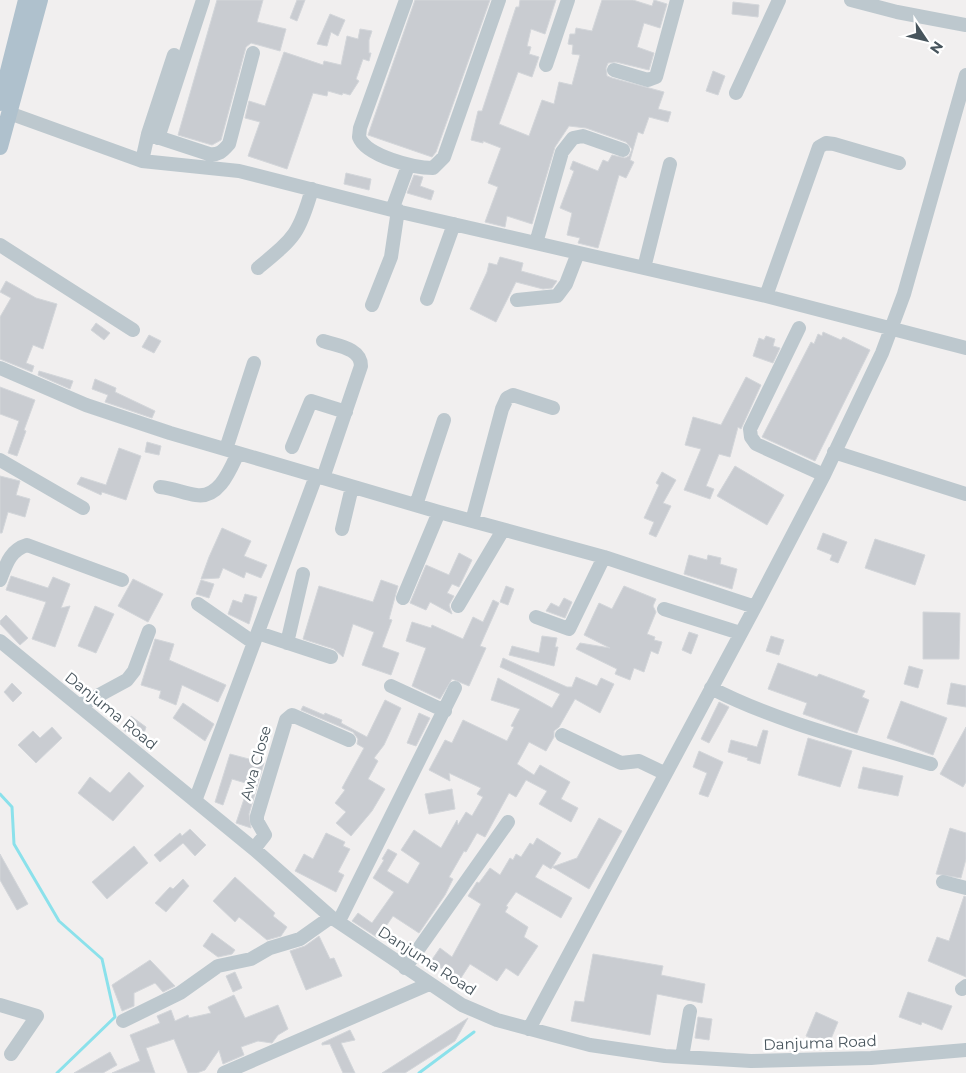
<svg xmlns="http://www.w3.org/2000/svg" width="966" height="1073" viewBox="0 0 966 1073" font-family="Montserrat,sans-serif">
<rect width="100%" height="100%" fill="#f1efef"/>
<g fill="none" stroke-linecap="round" stroke-linejoin="round">
<path stroke="#8be1eb" stroke-width="3" d="M0 794 12 807 14 844 59 921 102 959 115 1017 57 1073
M419 1073 474 1032"/>
</g>
<path fill="#c9ccd1" stroke="#d3d6da" d="M217 0H263L257 22 286 29 280 51 251 43 246 47 221 140 212 145 178 135Z
M297 0H305L297 21 290 18Z
M415 0H490L436 152 432 157 368 135Z
M520 0H556L545 34 531 29 527 46 531 47 529 54 539 57 532 77 518 72 499 124 529 136 542 100 554 104 559 82 572 85 580 55 572 54 573 45 568 44 570 34H575L576 28 592 31 602 0H633L652 6 654 0 667 4 660 28 644 23 637 47 654 53 649 70 616 62 608 63 606 68 607 76 612 78 664 92 658 109 671 112 668 122 649 117 643 134 638 132 630 160 634 162 626 178 619 175 598 248 578 243 580 238 567 235 572 213 560 208 574 171 570 169 573 161 598 171 603 160 608 162 612 155 625 158 629 156 632 149 626 142 586 128 569 126 555 147 532 224 507 216 505 227 485 222 498 187 488 183 501 148 483 141V143L471 140 478 111H482L516 7H519Z
M733 2 759 5 758 17 732 14Z
M330 14 345 20 338 36 331 32 327 46 317 44Z
M360 29 372 31 369 40V53H371L369 61 363 59 356 79 359 81 350 95 343 93 342 95 328 91 327 96 313 93 287 169 248 156 260 122 245 118 249 101 265 106 284 52 323 65 324 61 341 65 347 36 358 39Z
M713 71 725 76 718 95 706 91Z
M346 173 371 179 369 190 344 184Z
M414 175 423 177 420 186 434 191 431 200 407 193Z
M500 257 523 263 521 271 557 281 552 288 543 289 516 282 496 322 470 309 487 272 489 263 497 265Z
M6 281 36 298 57 304 43 349 33 345 26 363 34 366 32 372 0 359V317L11 298 0 292Z
M96 323 110 333 104 340 91 330Z
M823 332 841 340 843 337 870 350 815 461 762 437 811 342 814 344 818 334 822 336Z
M149 335 161 341 154 353 142 347Z
M766 336 775 339 773 346 780 348 773 363 753 356 759 338 764 340Z
M39 371 73 381 70 389 38 375Z
M746 377 761 385 741 429 738 427 730 457 719 454 706 486 714 489 710 499 684 490 701 449 685 445 693 417 721 425Z
M95 379 116 388 115 392 155 411 152 418 105 402 108 395 92 389Z
M0 387 35 400 24 430 26 431 17 456 8 453 19 421 0 414Z
M147 442 161 446 159 455 145 452Z
M119 448 141 456 126 500 102 492 101 495 77 484 81 477 106 485Z
M735 466 784 495 767 525 717 496Z
M662 472 676 480 663 503 671 506 656 537 649 534 654 522 644 518 659 485 656 483Z
M0 476 20 481 16 495 30 499 25 517 8 512 2 533H0Z
M222 528 251 541 244 556 267 565 261 578 246 572 244 578 223 568 219 578 201 579 209 557Z
M823 533 847 542 838 563 830 560 832 555 817 549Z
M875 539 925 555 915 585 865 568Z
M459 553 472 560 459 587 452 584 447 593 454 596 449 605 452 614 430 602 426 610 410 603 426 565 449 575Z
M689 555 707 560 708 555 721 558 720 564 737 569 732 589 684 574Z
M11 576 48 588 53 577 70 584 61 608 70 606 55 647 32 639 46 602 6 590Z
M133 579 163 594 148 622 118 606Z
M201 580 214 584 209 598 196 594Z
M381 580 398 586 389 619 392 620 382 647 399 653 391 675 362 665 374 632 353 624 343 657 334 649 303 639 319 586 373 602Z
M506 586 514 589 508 605 500 602Z
M624 586 656 599 653 606 656 612 647 634 655 637 654 640 662 642 658 654 651 651 644 672 634 668 630 680 615 674 617 669 576 649 580 643 610 648 584 635 599 603 612 609Z
M245 594 257 597 249 624 228 614 233 600 242 603Z
M564 598 572 602 565 618 546 611 551 603 559 607Z
M493 600 499 603 480 646 486 648 469 686 452 679 440 699 412 686 426 648 406 641 412 622 431 628 432 625 463 639 473 617 483 622Z
M95 606 114 614 96 653 78 646Z
M923 612 960 613 959 659H923Z
M6 615 28 638 20 645 0 624V621Z
M689 632 698 635 691 654 682 650Z
M542 636 557 638 555 647H558L554 666 509 655 512 646 539 653Z
M771 636 784 640 779 655 766 651Z
M155 639 174 644 169 660 226 685 218 702 182 685 176 705 159 698 161 691 141 685Z
M503 658 567 687H572L576 677 597 686 601 678 614 684 600 713 575 699 559 727 554 731V737L546 751 529 742 517 764 534 775 540 765 570 782 561 799 578 808 571 822 539 804 547 791 526 780 516 797 509 793 485 837 477 833 466 852 464 851 449 877 453 879 445 895 419 933 393 916 378 938 352 921 358 913 372 923 394 892 373 878 384 860 382 859 388 849 397 854 387 871 408 884 420 863 401 850 414 830 441 848 457 820 458 825 466 812 472 816 483 797 477 794 481 788 449 773 450 781 429 770 445 740 452 743 463 720 507 741 514 727 511 726 520 709 491 700 498 678 552 708 560 694 500 667Z
M778 663 817 677 819 674 865 691 862 697 869 700 857 733 803 714 807 703 768 689Z
M909 666 923 670 918 688 904 684Z
M12 683 22 693 13 702 4 692Z
M951 683 966 686V707L947 704Z
M385 700 401 708 384 745 374 758 378 761 368 779 385 789 372 811 351 836 336 823 346 812 335 803 345 790 342 788 364 748 357 744 358 739 353 732 301 710 303 706 324 715 325 713 342 720 341 723 367 737Z
M901 701 947 718 933 755 887 738Z
M719 702 729 707 709 743 701 739Z
M183 703 214 724 205 741 173 718Z
M419 713 430 718 416 746 407 743Z
M131 716 146 727 141 743 122 729Z
M52 727 62 738 36 763 18 745 33 731 40 738Z
M966 727V782L963 787 940 774Z
M763 730 768 731 760 764 747 760 748 758 728 752 731 740 757 747Z
M808 738 852 751 840 787 798 775Z
M699 751 723 762 708 797 699 794 707 773 693 767Z
M230 754 264 763 249 814 251 828 236 823 249 784 232 779 223 805 215 802Z
M863 767 903 776 898 796 858 788Z
M129 772 144 786 113 821 78 793 90 777 110 793Z
M452 789 455 809 429 814 425 794Z
M599 818 622 831 589 889 552 867 577 858Z
M950 828 966 833V859L961 878 936 874Z
M190 829 206 845 195 856 183 843 160 862 154 855 180 833 182 836Z
M326 833 345 842 343 846 350 849 338 872 344 875 336 892 295 871 304 854 313 859Z
M537 838 561 853 551 869 543 864 535 877 572 898 561 918 516 892 506 906 508 907 505 912 528 927 524 937 538 946 518 976 506 968 497 981 470 964 459 981 431 961 440 948 452 957 481 904 468 896 477 882 479 883 490 868 500 875 510 858 513 860 516 854 521 857 530 843 533 845Z
M134 846 148 863 107 899 92 882Z
M0 854 28 904 17 910 0 880Z
M235 877 275 913 273 916 287 927 281 936 267 940 239 917 235 922 213 901Z
M183 879 189 886 166 912 155 903 170 887 173 889Z
M964 896 966 897V977L928 961 937 937 949 941Z
M212 933 235 950 232 954 218 957 203 946Z
M319 936 330 959 334 958 342 976 306 990 290 951 305 946Z
M593 954 663 966 661 975 705 984 702 1003 657 994 650 1035 571 1021 575 1001 584 1002Z
M150 960 175 986 163 992 155 983 134 993V1006L122 1011 112 985Z
M235 972 242 988 233 992 226 976Z
M908 992 952 1006 942 1030 922 1022 921 1025 899 1017Z
M234 995 245 1018 278 1005 288 1029 278 1035 272 1043 258 1041 241 1047 244 1055 223 1064 219 1050 205 1070 197 1073H188L174 1039 146 1048 155 1073H112L140 1061 130 1035 160 1023 157 1016 171 1010 175 1021 188 1015 189 1018 211 1013 208 1007Z
M816 1012 838 1022 828 1046 806 1036Z
M698 1017 712 1019 709 1040 695 1038Z
M468 1018 455 1041 405 1073H382Z
M350 1030 355 1040 341 1043 355 1073H343L330 1044 322 1045V1043Z
M110 1052 117 1065 103 1073H74Z"/>
<g fill="none" stroke-linecap="round" stroke-linejoin="round">
<path stroke="#bdc8ce" stroke-width="14" d="M406 0 360 128 359 137C366 156 414 168 433 168L444 157 499 0
M851 0 897 12 966 25
M546 65 568 0
M614 70 648 80 656 77 677 0
M736 93 779 0
M9 113 142 161 239 171 392 210 766 296 966 348
M148 134 174 55
M158 138 203 0
M142 161 148 134 209 154C219 155 222 152 229 144L253 53
M392 210 408 166
M536 243 562 152 573 138 583 136 623 150
M0 245 133 330
M258 268C294 238 299 235 312 189
M644 268 670 164
M766 296 819 147 826 143 834 144 899 163
M427 299 454 224
M517 300 557 296 566 284 578 253
M372 305 391 257 398 210
M799 328 750 429 751 437 756 444 824 475
M323 341C338 346 361 348 361 366L323 478
M0 368 86 405 170 433 439 512 604 557 755 607
M292 447 311 401 346 412
M226 449 254 363
M834 452 966 494
M0 460 83 508
M160 487C173 488 183 493 196 495 219 499 230 470 238 453
M416 505 444 420
M472 521 502 409 507 398 513 395 553 408
M342 529 352 487
M0 580C6 565 10 550 27 545L122 580
M403 598 439 512
M198 604 254 643
M458 606 503 530
M664 609 740 633
M536 617 569 629 604 557
M258 633 331 657
M0 641 254 849 331 917 462 1005 497 1020 590 1045 665 1056 751 1061 871 1058 966 1050
M287 643 303 574
M391 686 445 711
M711 688C779 723 858 742 931 764
M79 706 127 680 134 671 149 631
M562 735 621 763 639 761 664 773
M195 801 316 476
M254 849 265 835 257 821V816L286 720 292 715 349 740
M943 882 966 888
M339 921 455 688
M405 968 508 822
M962 989 966 986
M0 1005 37 1016 11 1054
M123 1021 180 993 218 966 251 959 270 948 300 939 331 917
M529 1029 755 607 824 475 882 353 904 294 966 75
M682 1057 690 1011
M224 1073 429 984"/>
<path stroke="#afc1cd" stroke-width="16" d="M0 103 26 0
M0 147 40 0"/>
</g>
<g text-anchor="middle" stroke-width="5" stroke-linejoin="round" paint-order="stroke">
<g font-size="15" fill="#47545c" stroke="#fff">
<text transform="translate(111 711) rotate(39)" y="5">Danjuma Road</text>
<text transform="translate(256 763) rotate(-74)" y="5">Awa Close</text>
<text transform="translate(427 961) rotate(33)" y="5">Danjuma Road</text>
<text transform="translate(820 1043) rotate(-2)" y="5">Danjuma Road</text>
</g>
</g>
<g transform="translate(926 40) rotate(125)" stroke="#ffffff" stroke-width="4" paint-order="stroke">
<path d="M0-4L9 19L0 12L-9 19Z" fill="#47545c"/>
<text y="-8" font-size="14" font-weight="bold" text-anchor="middle" fill="#47545c">N</text>
</g>
</svg>
